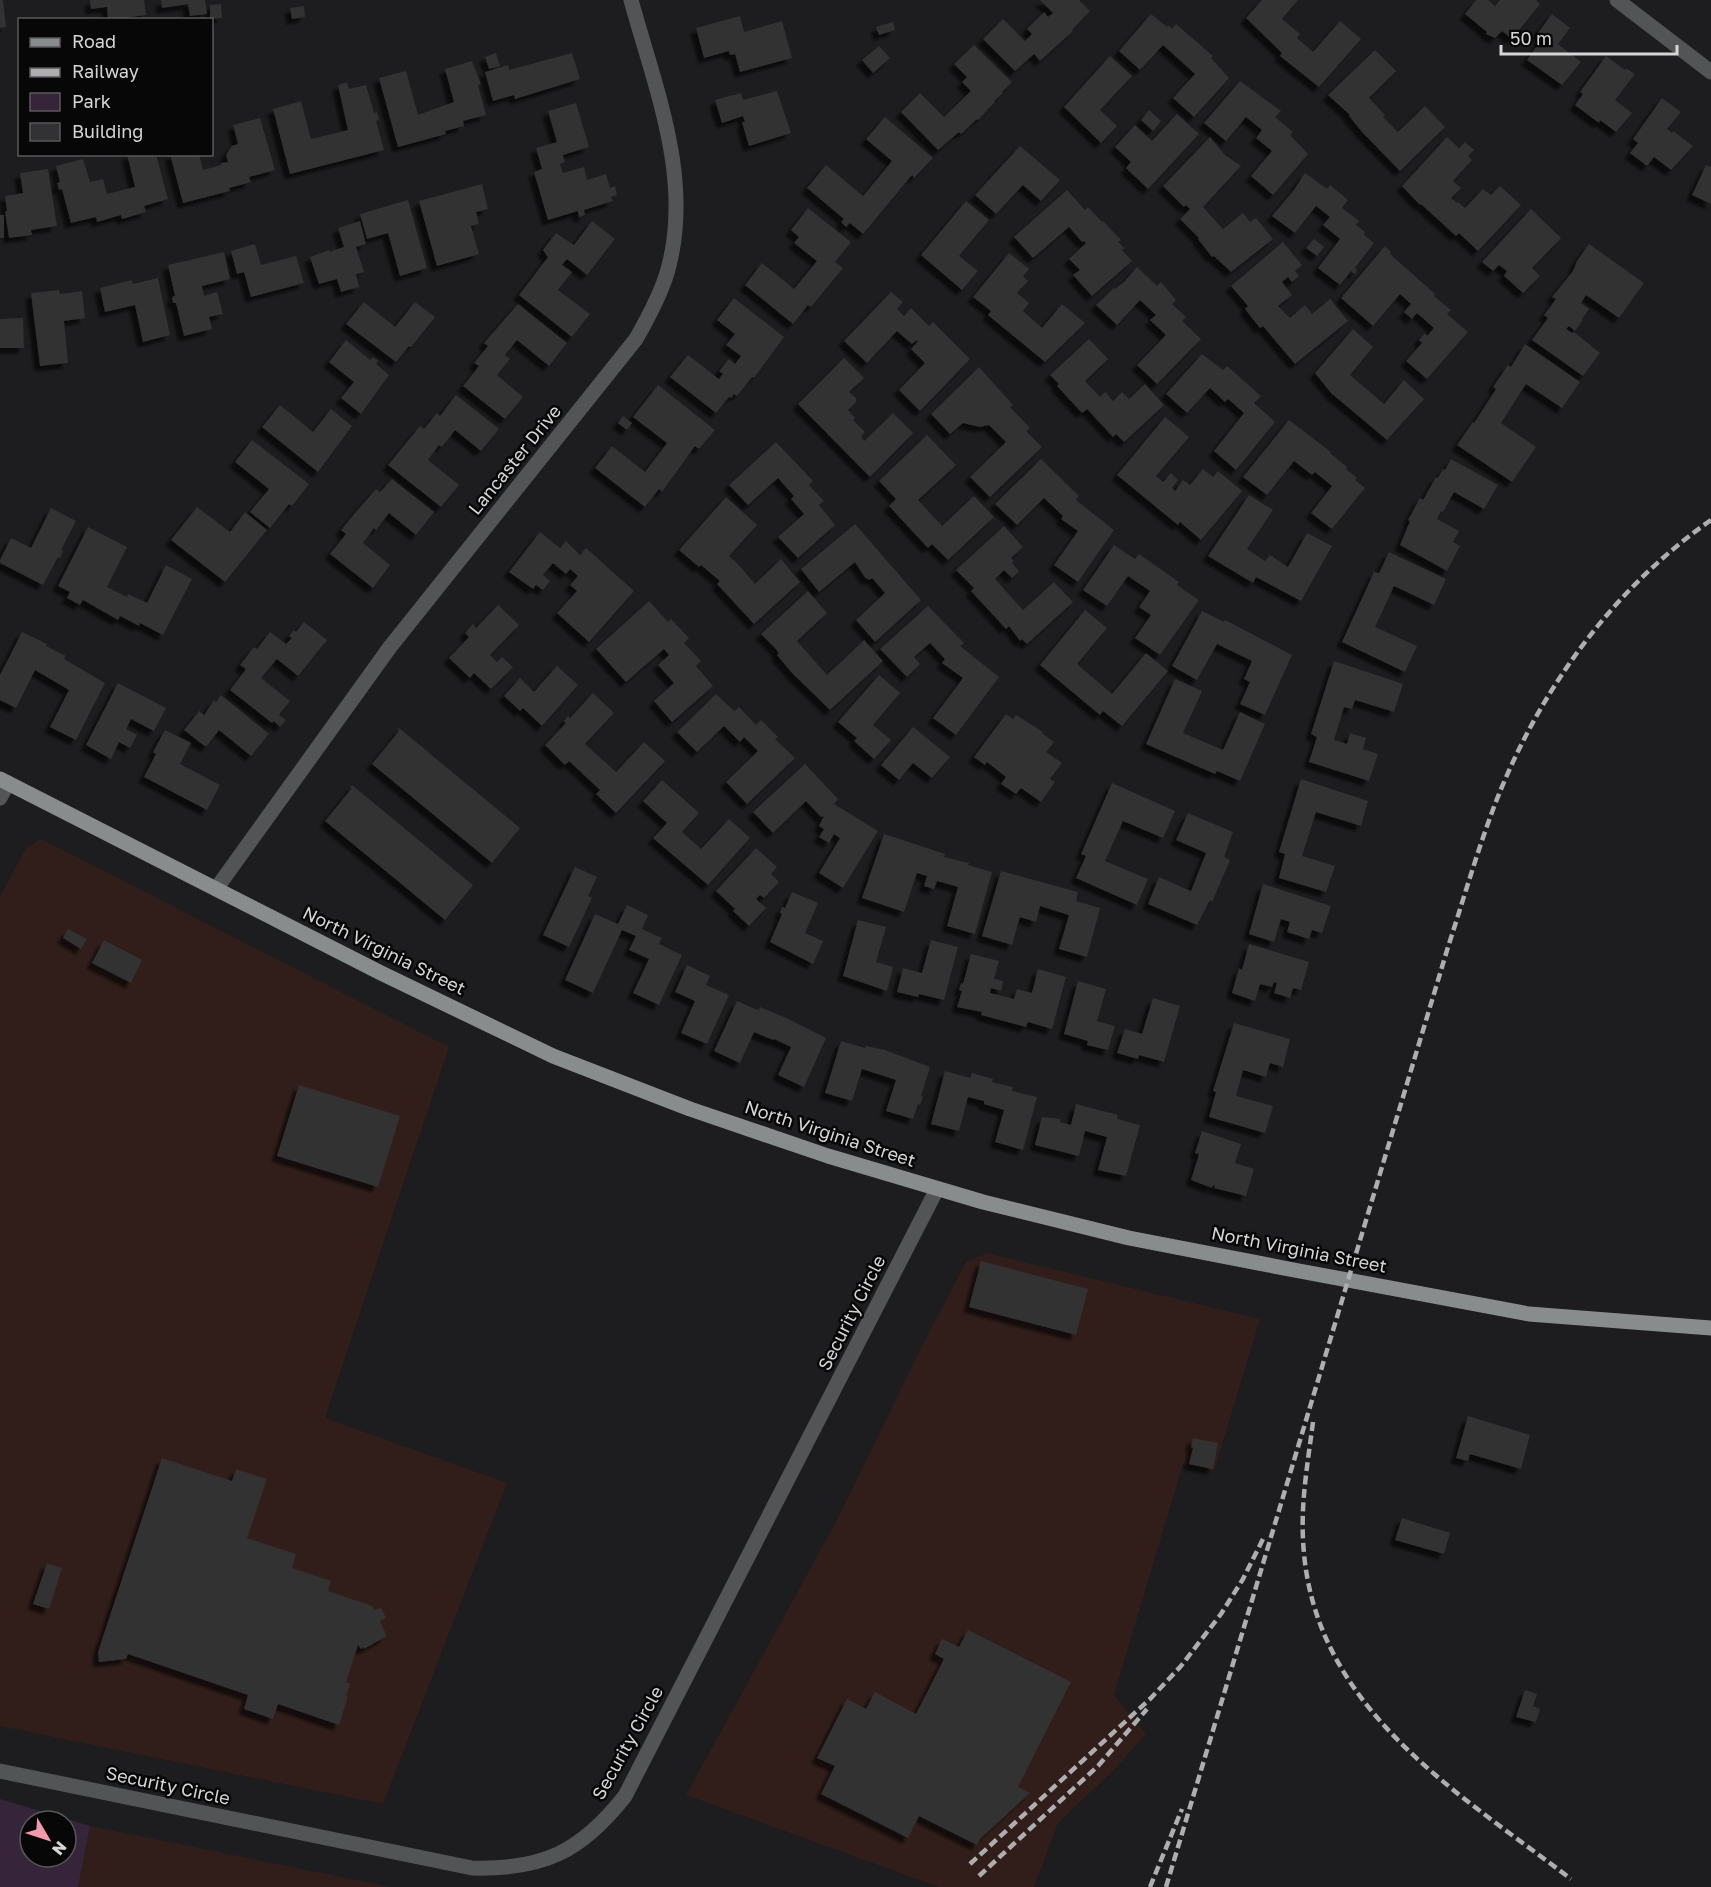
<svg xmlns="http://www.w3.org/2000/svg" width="1711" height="1887" viewBox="0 0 1711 1887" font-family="'Golos Text',sans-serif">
<defs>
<filter id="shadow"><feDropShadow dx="-5.5" dy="5.5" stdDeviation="1.5" flood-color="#0009"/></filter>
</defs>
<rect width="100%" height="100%" fill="#1d1c1e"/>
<path fill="#311e1a" d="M41 839 449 1047 325 1418 507 1483 383 1804 0 1726V897L26 848Z
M987 1253 1260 1319 1214 1471 1183 1464 1114 1695 1146 1734 1114 1770 1058 1823 1034 1887H939L686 1795 837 1520 925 1340 966 1262Z
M90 1826 392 1887H78Z"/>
<path fill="#36253a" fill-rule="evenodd" d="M0 1799 90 1826 78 1887H0ZM30 1821H66V1857H30Z"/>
<path fill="#323133" filter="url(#shadow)" d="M0 0H3L6 27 0 28Z
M90 0H144L146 15 108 20 107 7 91 9Z
M161 0H205L207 14 190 16 188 4 162 8Z
M1040 0H1079L1090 11 1072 30 1073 31 1040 61 1034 54 1015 71 983 39 1003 19 1025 41 1032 34 1027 29 1044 12 1048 17 1053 13Z
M1262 0H1298L1282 19 1300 34 1297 38 1313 52 1340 21 1361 39 1319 87 1280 56 1282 53 1246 18Z
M1476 0H1488L1495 6 1500 0H1536L1540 4 1512 39 1502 31 1495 38 1486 34 1487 32 1465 14Z
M221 4 222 18 210 19V5Z
M304 6 305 17 292 19 290 8Z
M1151 14 1167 27 1168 25 1172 29 1176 24 1213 56 1211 58 1229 78 1194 117 1173 98 1195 74 1163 45 1140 70 1119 51Z
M1552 14 1570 28 1558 44 1581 62 1562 85 1527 60 1542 38 1537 34Z
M740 16 744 32 782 21 792 58 740 72 735 54 730 55 729 51 704 58 696 28Z
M893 22 895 30 879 35 876 27Z
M974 45 1012 82 1002 92 1003 93 994 101 995 102 978 120 977 119 961 134 959 132 938 150 901 112 920 93 944 117 971 91 962 82 967 77 954 64Z
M879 46 890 58 873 73 862 60Z
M1375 50 1396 71 1369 98 1385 115 1383 117 1398 132 1425 106 1445 127 1400 171 1363 133 1349 116 1350 115 1328 95Z
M496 53 500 66 489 69 485 57Z
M572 53 580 79 515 99 514 95 493 101 485 72 508 65 509 70Z
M1110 56 1132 76 1100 110 1117 126 1101 143 1064 107Z
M1606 56 1625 70 1626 68 1635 74 1615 100 1632 113 1616 132 1600 120 1599 123 1575 105 1583 94 1580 92Z
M472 61 481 84 478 85 486 115 463 121 464 126 445 131 446 134 398 147 379 78 406 71 418 115 454 102 445 69Z
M1240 81 1281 111 1275 117 1293 132 1290 135 1308 154 1273 195 1251 176 1272 151 1256 138 1262 130 1246 117 1226 141 1204 123Z
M347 82 349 89 366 85 374 113 377 112 379 120 376 121 384 150 290 174 273 109 301 101 311 139 348 130 338 85Z
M777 91 791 133 749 146 742 122H745L743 116 722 123 715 100 741 93 743 100Z
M1662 98 1681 112 1667 129 1672 133 1673 131 1693 146 1671 170 1654 157 1647 166 1630 153 1638 143 1633 139Z
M576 103 589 147 563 155 565 162 560 164 563 173 584 167 587 180 606 174 610 188 615 186 617 195 611 197 613 201 584 210 585 215 579 217 578 211 548 220 534 172 542 169 536 148 557 142 548 111Z
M1149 110 1161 121 1153 131 1141 120Z
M1177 114 1199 134 1148 189 1126 168 1131 162 1115 147 1135 125 1152 141Z
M885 117 933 158 914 178 912 175 863 234 850 223 846 227 841 222 844 219 807 188 826 165 863 196 892 161 866 139Z
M260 118 275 170 249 177 251 182 229 188 230 191 183 203 170 154H199L203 170 221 165V163L228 162 226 155 232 146 238 144 233 125Z
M1210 137 1225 155 1241 166 1203 207 1223 229 1243 213 1250 222 1256 218 1273 239 1231 272 1214 256 1212 257 1198 239 1199 238 1180 219 1190 209 1186 205 1184 207 1163 186Z
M1447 137 1459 148 1465 142 1474 150 1468 156 1472 160 1453 181 1461 188 1451 198 1457 203 1458 202 1465 208 1483 189 1491 195 1500 186 1521 205 1478 251 1459 233 1456 236 1421 204 1420 205 1402 186Z
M1020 146 1060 180 1041 201 1023 185 996 214 975 195Z
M127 154H156L168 199 144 206 146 212 122 219 121 215 97 222 96 217 71 223 62 189 59 190 57 183 60 182 56 166 83 159 90 182 103 179 107 194 135 187Z
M1706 165 1711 167V204L1692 195Z
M48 169 57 226 31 230 32 235 9 238 5 211H7L5 196 23 193 20 173Z
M1305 173 1327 189 1330 185 1348 200 1342 208 1359 221 1356 225 1365 232 1364 235 1374 243 1355 268 1357 270 1355 274 1351 271 1340 285 1318 268 1340 239 1323 225 1330 217 1316 206 1295 233 1272 216 1294 190Z
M482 184 488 209 476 212 479 224 471 226 479 254 437 266 419 201Z
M1067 190 1085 210 1088 207 1102 222 1103 221 1121 240 1118 242 1124 248 1122 250 1132 261 1092 296 1073 275 1080 270 1069 259 1086 243 1084 241 1082 242 1069 227 1033 258 1014 237Z
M408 200 427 268 400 276 388 233 367 239 360 214Z
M966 201 989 220 959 256 978 271 962 290 921 255Z
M808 208 851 242 835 262 843 268 811 307 808 305 793 324 745 285 762 263 794 289 817 261 794 243 799 237 791 230Z
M1531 209 1561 238 1532 268 1540 276 1523 293 1504 276 1507 271 1499 265 1493 271 1482 262Z
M0 215H4V238H0Z
M360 221 366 244 356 247 364 272 356 274 359 287 341 292 337 279 319 284 310 257 329 250V252L344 247 338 228Z
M592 221 615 239 587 275 567 259 562 265 572 272 558 290 590 314 572 337 519 295 548 257 543 250 556 233 574 245Z
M1314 239 1324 247 1317 256 1306 248Z
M1283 242 1302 265 1295 271 1299 276 1292 282 1288 277 1282 282 1292 295 1278 306 1290 318 1305 305 1312 314 1330 299 1348 321 1295 364 1263 326 1260 328 1245 309 1248 306 1231 286Z
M255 244 261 265 296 256 304 283 251 297 244 272 237 274 231 251Z
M1589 244 1644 283 1619 318 1586 295 1581 303 1589 309 1582 319 1583 320 1575 331 1569 326 1566 329 1572 333 1574 332 1600 353 1583 376 1532 340 1548 318 1544 315 1556 299 1552 297 1573 271 1577 261Z
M1385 246 1391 252 1390 254 1435 294 1434 296 1451 310 1447 314 1468 332 1427 379 1406 361 1422 343 1419 340 1425 333 1427 336 1434 328 1417 313 1412 319 1404 312 1411 304 1400 294 1373 326 1341 298Z
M224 252 230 279 202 286 204 296 217 292 223 314 209 317 212 329 184 336 176 303H173L172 297 175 296 168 265Z
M1009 253 1029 269 1023 276 1028 281 1017 293 1029 303 1023 311 1042 328 1062 304 1085 323 1045 362 988 315 991 311 973 297Z
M1137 267 1157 286 1161 282 1176 300 1172 304 1186 317 1182 321 1201 339 1157 384 1137 365 1166 335 1150 320 1156 315 1140 300 1117 325 1096 305 1114 288 1115 289 1124 282Z
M158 278 170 335 143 342 135 305 105 312 100 288 132 280 133 284Z
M59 290 60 294 82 291 85 318 64 321 68 363 40 366 31 293Z
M891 292 903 302 897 309 904 316 911 308 929 326 933 322 970 359 920 411 899 390 925 363 911 349 918 341 917 340 912 344 897 331 867 363 844 341Z
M734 298 784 337 754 378 752 377 737 396 734 394 731 398 729 397 716 413 670 377 688 355 719 379 723 374 719 371 729 359 735 364 741 356 726 345 735 334 717 320Z
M364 302 395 327 415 302 435 317 411 347 409 346 396 362 346 324Z
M518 304 567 343 549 366 517 340 505 355 510 359 497 375 523 397 505 419 463 386 479 366 474 363 488 346 484 343Z
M23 318 24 348H0V319Z
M1353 329 1373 347 1350 375 1384 404 1404 380 1424 399 1387 440 1331 393 1315 373Z
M1089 339 1108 359 1085 381 1100 397 1105 392 1113 401 1122 392 1129 399 1145 384 1164 405 1124 442 1116 434 1113 437 1087 409 1082 413 1057 386 1059 384 1050 375Z
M346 340 370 360 373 357 378 361 376 364 389 375 361 414 341 398 354 382 329 362Z
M1525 344 1580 382 1562 408 1526 384 1501 423 1536 447 1512 482 1457 445 1473 422 1474 423 1496 389 1493 387 1508 365 1511 367Z
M1202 354 1223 370 1227 366 1261 396 1254 403 1275 422 1236 470 1214 451 1244 413 1228 399 1225 402 1210 388 1187 413 1166 394Z
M844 358 864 378 849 392 856 398V402L848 410 855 418 853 420 865 432 861 436 864 441 893 413 913 433 870 477 798 404Z
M979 367 1013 405 1010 407 1030 428 1026 431 1042 447 990 497 970 477 1006 442 989 425 980 427 963 423 950 434 931 414Z
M658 385 715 430 699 449 695 446 662 492 659 489 645 507 595 468 612 446 645 472 667 443 633 417Z
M456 395 499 429 481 451 455 430 442 447 439 445 428 460 459 485 441 507 388 465 420 426 424 429 437 413 440 416Z
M280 405 313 432 331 409 352 426 318 472 262 427Z
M623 416 632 423 627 430 618 423Z
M1165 417 1189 437 1156 476 1163 482 1171 473 1178 480 1172 488 1175 491 1183 480 1190 485 1203 469 1213 477 1218 471 1242 491 1201 540 1180 522 1178 525 1117 475Z
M1289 420 1331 452 1330 453 1347 467 1346 469 1357 478 1355 480 1365 488 1332 529 1311 513 1332 486 1315 472 1312 475 1294 461 1267 495 1243 477Z
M927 435 956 465 918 500 942 526 974 496 994 517 948 560 932 544 928 548 889 506 896 499 879 481Z
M252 440 309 484 292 506 289 504 270 528 250 512 269 489 235 462Z
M776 442 813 481 809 485 824 501 819 505 835 525 798 558 778 537 804 514 791 499 794 496 778 478 748 505 729 485Z
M1041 459 1079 496 1076 500 1114 530 1078 582 1054 565 1078 531 1061 519 1063 516 1044 498 1017 525 995 504Z
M1451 459 1498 485 1484 509 1454 492 1443 512 1441 511 1437 519 1459 531 1453 542 1460 546 1447 571 1400 545 1410 521 1408 520 1420 498 1423 500 1436 477 1438 478 1443 469 1445 470Z
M392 479 434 512 416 535 389 513 376 530 374 528 363 543 390 565 373 588 330 554 346 534 341 530 355 513 376 489 380 492Z
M1249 495 1273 510 1247 549 1265 561 1270 555 1288 567 1307 533 1332 546 1301 601 1256 577 1253 583 1208 556Z
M726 497 757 525 729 556 738 564 755 584 781 559 800 582 754 624 717 584 720 581 701 565 699 567 679 550Z
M197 507 230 532 245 512 267 530 225 582 171 540Z
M51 508 76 521 61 550 63 551 60 558 58 557 43 585 0 563V560L11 538 31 548Z
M855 524 921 600 875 642 856 620 885 593 872 578 869 580 867 578 866 579 855 562 819 592 801 569Z
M1004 526 1023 547 1011 558 1014 561 1012 563 1019 571 1012 578 1004 570 995 579 1023 610 1054 582 1073 602 1027 644 1022 639 1020 641 1009 626 1006 629 971 591 974 588 956 570Z
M88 527 127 547 107 587 127 597 128 594 147 603 166 565 192 579 163 635 140 623 139 626 120 616 118 620 83 600 80 605 67 598 70 592 58 586Z
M540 532 560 548 566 541 580 555 586 548 634 591 589 642 557 613 577 591 570 585 578 576 570 569 566 574 553 563 543 575 550 581 543 590 536 585 533 589 509 572Z
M1114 545 1135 559 1139 554 1179 582 1177 585 1199 600 1160 655 1135 638 1151 615 1139 607 1150 591 1128 576 1107 606 1083 590Z
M1389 552 1446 579 1434 605 1394 586 1375 627 1417 646 1405 672 1342 642 1374 572 1379 573Z
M808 591 827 613 797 641 827 675 864 640 883 661 830 710 792 673 777 655 779 653 774 647 761 634Z
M649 601 668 622 671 619 689 638 684 643 701 661 696 666 713 686 672 722 654 701 674 683 658 665 669 655 664 649 626 682 596 649Z
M498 605 519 625 490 655 497 662 502 657 513 667 491 689 474 673 470 678 449 658 469 637 465 633 473 624 476 628Z
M928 606 964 643 960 646 999 677 956 735 933 718 963 678 942 663 945 659 930 643 914 657 920 664 907 677 880 649Z
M1085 610 1107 628 1077 664 1112 694 1146 653 1168 671 1122 726 1103 711 1100 715 1040 665Z
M1202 611 1224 622 1225 620 1292 655 1265 715 1240 704 1250 682 1244 679 1252 661 1217 644 1197 680 1172 666Z
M304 622 327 640 298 676 277 659 261 678 290 701 279 715 286 720 280 727 274 721 272 723 230 690 246 669 240 665 254 647 257 649 270 632 286 644 292 638 289 636 294 630 296 632Z
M22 632 47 644 46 646 66 656 64 659 105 683 76 740 50 727 69 690 35 670 16 708 0 700V675Z
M1334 661 1403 684 1394 712 1355 700 1352 709 1344 707 1334 740 1347 744 1350 733 1366 738 1363 749 1378 754 1369 781 1309 762 1317 737 1311 734Z
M557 666 578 685 542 726 523 708 520 711 504 696 520 678 534 692Z
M879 675 900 693 873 725 891 740 874 759 854 741 857 738 838 722Z
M1175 679 1202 691 1183 733 1223 750 1240 712 1265 724 1240 781 1217 771 1215 774 1146 744Z
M118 683 166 708 154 731 131 719 126 729 137 735 130 748 119 742 111 759 86 745Z
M593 693 614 713 585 744 616 772 644 742 665 761 616 813 596 794 600 790 569 761 565 765 545 745 566 723 564 721 568 716 570 718Z
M716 694 734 711 739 707 756 725 761 720 778 737 775 739 795 758 747 804 726 782 758 751 744 737 740 742 724 726 697 752 677 732Z
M221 695 269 734 251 756 219 730 206 747 184 730 199 711 204 715 214 700 216 702Z
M1006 714 1013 719 1016 715 1043 732 1042 733 1054 742 1046 752 1062 763 1050 779 1055 782 1041 802 1021 788 1016 794 1001 784 1006 777 987 762 985 765 974 757Z
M913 727 950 757 932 778 913 763 899 780 881 765Z
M399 728 520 828 492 863 372 764 399 731 398 730Z
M165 730 191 743 180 764 220 785 207 810 144 777 156 754 153 752Z
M805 764 838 799 834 804 878 831 843 888 819 873 840 838 834 834 829 843 819 837 824 829 819 826 824 816 821 817 806 801 773 833 753 812Z
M1301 779 1368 801 1361 826 1316 812 1302 856 1335 866 1326 892 1279 878 1285 854 1279 852Z
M662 780 699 813 682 832 701 849 729 819 750 838 708 885 653 838 667 823 643 801Z
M1112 783 1175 811 1163 838 1123 821 1105 861 1148 879 1137 905 1076 878 1086 856 1081 854Z
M352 785 473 885 445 920 325 821 352 788 350 787Z
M1188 813 1233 832 1224 857 1230 860 1212 902 1210 900 1197 925 1148 904 1159 877 1191 891 1206 853 1176 840Z
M884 834 945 854 944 857 969 863 968 865 992 872 975 934 947 926 958 887 937 881 934 889 924 886 927 876 917 873 904 912 862 898Z
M756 848 777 867 771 874 779 882 764 898 760 895 756 899 766 908 749 926 733 911 735 909 716 891Z
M575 867 597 877 588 896 592 898 569 947 543 935Z
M1001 871 1078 892 1076 901 1100 908 1087 957 1059 949 1069 915 1040 906 1036 922 1020 917 1012 945 982 936Z
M1263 884 1331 906 1322 933 1312 930 1309 939 1287 932 1290 922 1281 919 1274 942 1249 934Z
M792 892 818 903 805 933 823 941 813 964 770 942 782 914 780 913 782 907 785 908Z
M627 905 648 915 642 929 662 938 659 944 682 955 659 1005 633 993 649 959 629 950 636 936 622 930 593 993 565 980 595 914 618 924Z
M858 920 886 927 876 962 893 967 887 991 843 976Z
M68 929 87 939 81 949 63 938Z
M104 940 142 960 131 983 92 963Z
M931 940 958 947 944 1000 919 994 918 997 897 992 903 968 922 973Z
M1249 944 1309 962 1301 990 1293 988 1290 998 1274 993 1277 983 1274 982 1272 987 1260 984 1255 1001 1232 993 1239 968 1242 970Z
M971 954 999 961 994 979 1003 981 1001 991 991 988 990 993 1014 999 1017 989 1032 993 1038 969 1066 977 1052 1029 1028 1022 1026 1027 981 1015 982 1012 957 1007 962 991 959 990 961 983 963 984Z
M687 965 710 976 706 985 729 995 707 1044 681 1033 695 1001 675 992Z
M1078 981 1106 989 1097 1021 1115 1026 1108 1050 1087 1045 1088 1041 1064 1034Z
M1153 998 1180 1006 1164 1062 1139 1055 1138 1059 1117 1053 1125 1029 1142 1034Z
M737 1001 755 1009 759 1010 760 1007 784 1017 826 1038 804 1087 778 1075 791 1047 774 1039 773 1040 754 1032 740 1063 714 1051Z
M1234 1023 1290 1039 1283 1067 1270 1063 1266 1077 1243 1070 1236 1096 1273 1106 1265 1133 1209 1117 1216 1092 1213 1091Z
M841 1041 865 1048 866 1046 885 1050 930 1067 921 1096 923 1097 920 1105 918 1104 913 1119 886 1111 896 1080 862 1069 852 1101 825 1093Z
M945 1071 970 1078 972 1073 993 1079 992 1082 1013 1087 1012 1091 1037 1097 1023 1150 995 1142 1004 1110 984 1104V1101L968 1097 959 1131 931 1124Z
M299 1085 400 1116 378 1187 277 1156Z
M1076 1104 1118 1115 1117 1119 1140 1125 1126 1176 1098 1170 1107 1137 1085 1131 1079 1156 1035 1145 1042 1117 1060 1119V1122L1071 1125Z
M1202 1131 1241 1144 1235 1163 1254 1169 1246 1196 1214 1188 1215 1186 1213 1185 1212 1188 1191 1180 1199 1154 1195 1153Z
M981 1261 1088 1289 1076 1335 969 1307Z
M1468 1416 1530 1435 1521 1469 1470 1454 1468 1461 1456 1458Z
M1193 1438 1218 1443 1213 1469 1189 1464 1193 1448 1191 1447Z
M162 1458 232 1481 236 1469 267 1479 247 1538 296 1554 292 1568 331 1581 328 1591 372 1606 374 1610 381 1608 386 1618 380 1621 386 1634 385 1637 364 1649V1647L361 1649 358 1645 346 1682 350 1684 346 1696 348 1697 339 1725 278 1704 273 1719 244 1709 248 1695 128 1654 126 1659 99 1662 98 1652Z
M1402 1518 1450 1533 1444 1554 1395 1540Z
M47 1563 62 1568 49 1609 33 1604Z
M968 1630 1071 1682 1018 1787 1030 1793 980 1839 977 1845 919 1816 908 1838 821 1794 835 1766 817 1758 847 1699 866 1709 875 1692 916 1714 944 1659 935 1654 942 1639 959 1647Z
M1525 1690 1537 1694 1533 1706 1540 1709 1536 1722 1516 1717Z"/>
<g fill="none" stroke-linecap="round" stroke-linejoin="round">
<path stroke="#535455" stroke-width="15" d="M1617 0 1711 72
M0 798 8 783
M216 889 390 647 636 339C648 318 660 296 667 273 694 181 655 88 631 0
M0 1771 472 1868C543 1870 581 1852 625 1796L937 1189"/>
<path stroke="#898c8d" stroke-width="15" d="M0 779 381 973 553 1056 690 1109 828 1156 983 1202 1129 1238 1294 1270 1529 1314 1711 1328"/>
<path stroke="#aeadaf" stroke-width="4.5" stroke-dasharray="9 4.5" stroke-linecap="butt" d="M1313 1422C1308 1461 1301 1500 1303 1539 1310 1705 1453 1789 1571 1879
M970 1864 1151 1698 1181 1666 1221 1614 1243 1579 1264 1537
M979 1876 1098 1766 1147 1709
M1150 1887 1182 1809
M1166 1887 1448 947C1464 898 1478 848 1497 799 1541 688 1613 589 1711 520"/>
</g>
<g text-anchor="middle" stroke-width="5" stroke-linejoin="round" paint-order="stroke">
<g font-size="18" fill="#d6d5d6" stroke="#070708">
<text transform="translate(515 460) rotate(-51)" y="6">Lancaster Drive</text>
<text transform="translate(384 951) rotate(26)" y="6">North Virginia Street</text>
<text transform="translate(830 1134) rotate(18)" y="6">North Virginia Street</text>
<text transform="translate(1299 1250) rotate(11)" y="6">North Virginia Street</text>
<text transform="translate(852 1313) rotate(-63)" y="6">Security Circle</text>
<text transform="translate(628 1743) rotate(-61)" y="6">Security Circle</text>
<text transform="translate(168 1786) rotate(12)" y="6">Security Circle</text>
</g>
</g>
<rect x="18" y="18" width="195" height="138" fill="#070708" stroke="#5a595a" stroke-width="1.5"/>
<rect x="30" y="38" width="30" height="9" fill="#898c8d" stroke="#5a595a" stroke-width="1.5"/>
<text x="72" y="48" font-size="18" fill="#d6d5d6">Road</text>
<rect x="30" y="68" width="30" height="9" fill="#aeadaf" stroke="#5a595a" stroke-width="1.5"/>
<text x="72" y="78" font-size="18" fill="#d6d5d6">Railway</text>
<rect x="30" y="93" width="30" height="18" fill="#36253a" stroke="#5a595a" stroke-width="1.5"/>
<text x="72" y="108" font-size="18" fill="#d6d5d6">Park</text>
<rect x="30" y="123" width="30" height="18" fill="#323133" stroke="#5a595a" stroke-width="1.5"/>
<text x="72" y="138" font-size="18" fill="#d6d5d6">Building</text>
<g transform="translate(48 1839) rotate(129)"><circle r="28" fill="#070708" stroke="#5a595a" stroke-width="1.5"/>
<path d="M0-4.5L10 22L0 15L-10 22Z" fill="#f29aac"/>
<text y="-9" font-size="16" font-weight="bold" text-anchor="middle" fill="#d6d5d6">N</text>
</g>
<path d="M1501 45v9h176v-9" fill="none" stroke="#d6d5d6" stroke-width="3"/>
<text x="1510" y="45" font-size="18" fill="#d6d5d6" stroke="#070708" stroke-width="4.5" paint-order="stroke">50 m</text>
</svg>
